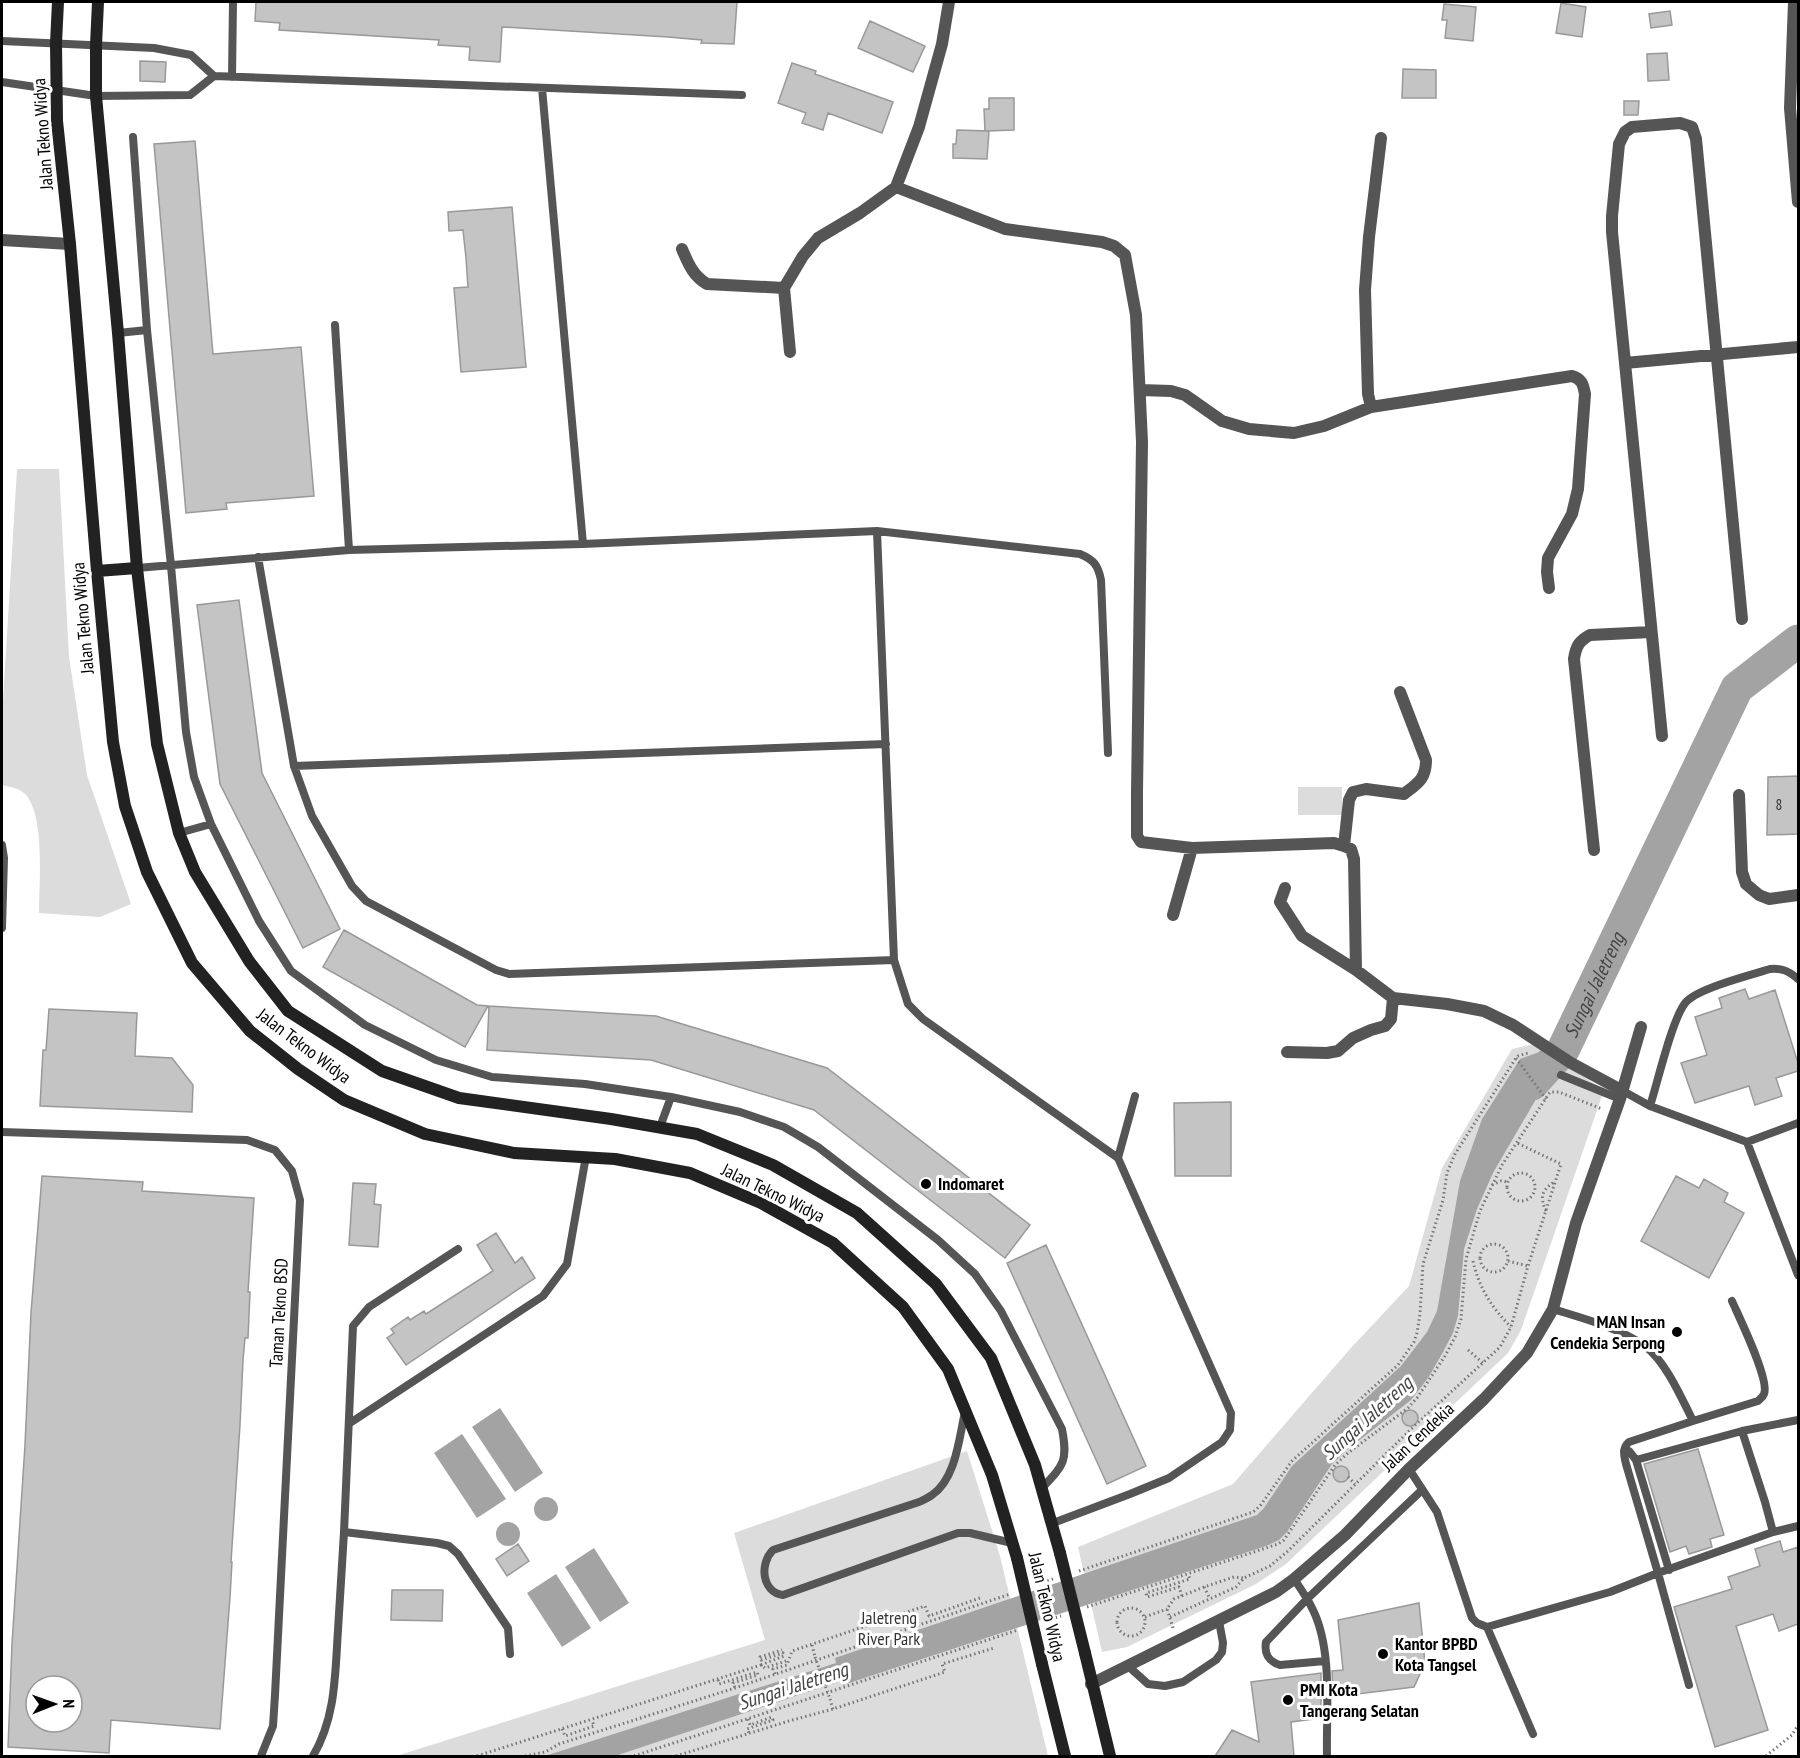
<svg xmlns="http://www.w3.org/2000/svg" width="1800" height="1758" viewBox="0 0 1800 1758" font-family="'PT Sans Narrow',sans-serif">
<rect width="100%" height="100%" fill="#fff"/>
<path fill="#dcdcdc" d="M17 469H59L69 657 87 775 131 904 100 917 39 913C39 882 45 821 27 796 20 788 11 787 2 785V717Z
M1298 787H1342V815H1298Z
M1534 1044 1604 1090 1521 1330 1508 1353 1286 1564 1256 1584 1127 1647 1102 1652 1078 1547 1233 1484 1350 1349 1409 1286 1442 1168 1512 1049Z
M967 1451 1000 1556 1048 1756H396L765 1640 734 1533Z"/>
<path fill="#a3a3a3" d="M1556 1046 1571 1056 1551 1081 1546 1082 1493 1173 1477 1209 1464 1249 1458 1316 1453 1333 1442 1354 1428 1378 1411 1400 1348 1449 1332 1464 1287 1532 1279 1540 1266 1546 843 1685 841 1681 615 1756H545L836 1663 835 1658 1257 1515 1264 1508 1292 1466 1401 1366 1427 1332 1437 1311 1460 1181 1482 1119 1520 1059Z
M500 1408 543 1473 515 1492 472 1427Z
M462 1434 506 1499 477 1518 434 1453Z
M534 1509a12 12 0 1 1 24 0a12 12 0 1 1-24 0Z
M496 1534a12 12 0 1 1 24 0a12 12 0 1 1-24 0Z
M594 1548 629 1603 600 1622 565 1567Z
M556 1574 591 1628 562 1647 527 1593Z"/>
<g fill="none" stroke-linecap="round" stroke-linejoin="round">
<path stroke="#a3a3a3" stroke-width="33" id="s1" d="M1532 1084 1563 1050 1737 688 1798 641"/>
</g>
<path fill="#c4c4c4" stroke="#999" stroke-width="1.5" fill-rule="evenodd" d="M256 2H737L734 44 701 43 702 40 668 37 502 27 500 62 469 60 470 47 438 45 439 40 279 30 280 23 255 21Z
M1561 3 1586 7 1582 37 1556 33Z
M1444 4 1476 7 1473 41 1445 38 1447 20H1442Z
M1670 11 1672 25 1651 28 1649 14Z
M870 21 925 46 913 72 858 48Z
M1667 53 1669 80 1648 81 1647 54Z
M140 61 166 62 165 82 140 81Z
M792 63 816 71 815 74 893 102 882 133 828 113 823 130 802 123 806 113 778 103Z
M1403 69 1436 70V98H1402Z
M989 98H1014V130L985 131 984 109H989Z
M1624 101H1639L1638 115H1624Z
M957 130 989 131 987 159 953 158V144H956Z
M195 141 213 354 301 347 314 496 226 503 227 509 186 513 154 144Z
M512 207 526 367 461 372 454 288 468 287 466 258 463 230 449 231 448 212Z
M239 600 262 773 340 929 303 948 220 784 197 605Z
M1798 776V834L1767 835 1768 777Z
M344 930 477 1005 488 1006 465 1047 323 967Z
M1745 989 1749 999 1775 990 1798 1063V1071L1776 1078 1782 1096 1755 1105 1749 1086 1695 1103 1681 1063 1707 1055 1695 1017 1722 1008 1719 998Z
M489 1006 656 1016 827 1068 1030 1225 1005 1258 814 1110 651 1060 487 1050Z
M49 1009 137 1013 135 1056 172 1058 193 1085 192 1112 40 1106 43 1050H46Z
M1231 1102V1176H1175L1174 1103Z
M42 1176 143 1182 142 1191 254 1198 248 1292H250L248 1338H245L243 1360 240 1425 231 1562H232L230 1597 220 1729 111 1720 109 1753 8 1747 12 1644 25 1445 31 1313ZM36 1686H72V1722H36Z
M1676 1176 1699 1188 1704 1179 1728 1193 1724 1202 1744 1213 1709 1278 1641 1241Z
M353 1183 376 1184 374 1204 381 1205 378 1247 349 1245Z
M496 1233 515 1263 522 1257 535 1278 406 1365 387 1338 394 1333 391 1329 408 1317 410 1320 424 1311 426 1314 493 1271 477 1245Z
M1046 1245 1146 1466 1107 1484 1007 1263Z
M1402 1418a8 8 0 1 1 16 0a8 8 0 1 1-16 0Z
M1698 1449 1724 1535 1710 1539 1712 1547 1689 1554 1686 1546 1670 1552 1644 1464Z
M1333 1474a8 8 0 1 1 16 0a8 8 0 1 1-16 0Z
M1780 1541 1783 1552 1798 1547V1624L1779 1631 1773 1614 1736 1626 1768 1730 1715 1747 1674 1607 1732 1589 1728 1577 1760 1566 1755 1549Z
M518 1544 529 1561 507 1576 496 1559Z
M392 1590H443L442 1621 391 1620Z
M1419 1603 1425 1663 1414 1687 1333 1697 1332 1671 1343 1670 1338 1620Z
M1321 1673V1718L1291 1722 1294 1756H1215L1232 1730 1259 1742 1251 1682Z"/>
<g fill="none" stroke-linecap="round" stroke-linejoin="round">
<path stroke="#777" stroke-width="3" stroke-dasharray="1.5 3" stroke-linecap="butt" d="M1516 1058 1546 1099
M1507 1187a14 14 0 1 1 28 0a14 14 0 1 1-28 0Z
M1492 1185 1501 1181 1507 1182
M1546 1211C1540 1197 1541 1191 1554 1182
M1480 1258a14 14 0 1 1 28 0a14 14 0 1 1-28 0Z
M1473 1261C1479 1288 1492 1308 1511 1327
M1508 1261 1528 1266
M1468 1350 1483 1363
M1348 1477 1355 1484
M1079 1571 1253 1512 1260 1506 1292 1461 1398 1365 1414 1342 1417 1333 1420 1314 1423 1264 1443 1200 1447 1173 1455 1154 1516 1058 1518 1056 1528 1053
M1039 1584 1053 1579
M1204 1587 1210 1599
M1182 1596 1179 1587 1147 1597 1146 1593 1190 1579 1188 1574
M1087 1607 1278 1544 1284 1540 1335 1465 1348 1453 1408 1408 1417 1398 1445 1356 1455 1337 1461 1319 1466 1259 1480 1211 1502 1165 1550 1092H1559L1602 1109
M1117 1622a14 14 0 1 1 28 0a14 14 0 1 1-28 0Z
M1145 1617 1167 1609
M1170 1617 1236 1587 1244 1578 1270 1566 1288 1551 1411 1429 1500 1347 1511 1327 1528 1266 1561 1164 1517 1143
M1047 1620 1061 1616
M1173 1628 1167 1609 1174 1599 1204 1587 1234 1577 1244 1578
M812 1645 815 1657
M761 1665 784 1656 783 1653 761 1660 760 1657 782 1650
M775 1674 773 1669 787 1665 792 1651 925 1606 929 1616 980 1598
M718 1680 719 1684 757 1672 758 1675 733 1683 735 1688
M830 1699 833 1709
M748 1719 750 1725 772 1717 773 1720 747 1729 749 1733
M562 1729 565 1736 594 1726 592 1720
M477 1756 761 1665 765 1668 789 1660
M525 1756 545 1752 559 1744 735 1688 1010 1594
M634 1756 1018 1630
M676 1756 789 1721 833 1709 945 1672 942 1664 994 1648
M1766 1756 1792 1735 1798 1725"/>
<path stroke="#555" stroke-width="8" d="M2 41 154 48 191 55 214 76 742 95
M232 77 233 2
M2 82 96 96 190 95 214 76
M542 88 583 544
M133 137 147 330
M335 325 349 550
M118 333 147 330 171 566 186 732 194 777 211 824 179 833
M877 531 894 960 908 1004 923 1019 1118 1158 1231 1413 1230 1430 1222 1442 1169 1478 1130 1494 1053 1523
M258 557 294 766 312 816 352 886 366 901 496 970 509 974 894 960
M137 568 349 550 583 544 877 531 1080 554C1094 560 1098 565 1101 580L1108 753
M294 766 886 744
M211 824 259 921 291 971 365 1025 436 1060 492 1077 585 1084 671 1097 660 1127
M2 845 4 858 2 928
M1561 1075 1620 1099
M1623 1091 1650 1106 1747 1142 1798 1123
M671 1097 740 1112 784 1127 818 1147 938 1240 975 1274 1001 1311 1062 1429C1068 1461 1064 1465 1042 1488
M1650 1106C1657 1085 1673 1014 1687 1001 1700 988 1750 975 1770 969 1782 968 1789 971 1798 979
M2 1132 247 1140 275 1150 292 1171 300 1200 275 1695 273 1726 261 1756
M1747 1142 1798 1275
M1118 1158 1135 1096
M458 1249 369 1307 353 1326 344 1532 437 1543 449 1546 458 1554 508 1628 510 1654
M1553 1309C1582 1318 1620 1328 1645 1346 1666 1362 1681 1397 1693 1421L1758 1401C1760 1399 1763 1397 1764 1394 1770 1380 1739 1317 1732 1301
M965 1412C959 1438 956 1479 932 1495 928 1498 923 1500 919 1502L773 1550C759 1564 762 1592 783 1595L958 1533H970L1012 1543
M350 1423 543 1296 567 1264 586 1156
M1624 1451H1629L1636 1460 1669 1570
M1636 1460 1742 1431 1798 1420
M1409 1469 1437 1512 1472 1618 1477 1623 1487 1627 1533 1734
M1773 1532 1798 1526
M1294 1579C1301 1589 1308 1599 1313 1610 1333 1651 1326 1712 1327 1756
M1487 1627 1610 1592 1658 1573 1626 1464C1624 1456 1622 1448 1629 1442L1693 1421
M1325 1661 1280 1665C1268 1661 1264 1654 1266 1642L1307 1599 1422 1490
M1128 1666 1148 1684 1165 1686 1183 1682 1216 1660 1222 1652 1223 1643 1219 1621
M1689 1685 1658 1573 1773 1532 1765 1502 1742 1431
M313 1756C336 1717 335 1674 338 1630 340 1597 342 1565 344 1532"/>
<path stroke="#555" stroke-width="12" d="M1794 2 1790 108 1798 202
M1381 138 1369 237 1365 290 1368 394 1371 407 1572 376C1582 379 1583 384 1585 394L1578 489 1572 514 1548 558 1547 572 1549 588
M896 187 1005 229 1102 242 1114 246 1125 255 1136 315 1142 442 1137 791V836L1141 842 1192 848 1334 843 1344 846 1349 800 1353 792 1366 789 1404 794C1418 783 1426 779 1426 760L1400 692
M2 240 70 244
M682 249C688 263 693 276 707 284L784 288
M790 352 784 288 803 256 818 238 860 213 896 187 919 127 942 44 949 2
M1625 363 1798 347
M1140 390 1171 391 1185 395 1222 421 1249 429 1294 433 1324 426 1371 407
M1662 736 1612 232V216L1619 144 1625 132 1632 127 1680 123 1692 127 1696 139 1742 619
M1739 795 1742 872 1746 884 1759 895 1769 899 1798 895
M1344 846 1351 849 1354 859 1356 970 1393 998 1447 1004 1484 1011 1513 1025 1571 1063 1623 1091
M1594 850 1574 659C1576 646 1579 641 1590 635L1651 632
M1285 888 1280 902 1302 936 1356 970
M1173 915 1192 848
M1287 1052 1327 1053 1338 1051 1353 1038 1371 1030 1385 1026 1391 1019 1393 998
M1091 1684 1276 1592 1294 1579 1345 1535 1409 1469 1484 1399 1527 1353 1553 1309 1576 1223 1620 1099 1641 1027"/>
<path stroke="#222" stroke-width="12" d="M58 2 56 43 57 121 70 244 97 571 113 742 125 806 147 872 192 963 250 1031 298 1069 344 1100 425 1134 514 1153 615 1159 690 1173 761 1203 833 1243 903 1307 948 1369 992 1475 1017 1558
M98 2 96 45V96L118 333 137 568 157 744 179 833 195 872 249 961 288 1011 382 1071 459 1098 611 1119 697 1134 773 1165 857 1213 936 1284 991 1358 1035 1465 1060 1553
M97 571 137 568
M1085 1653 1110 1756
M1042 1664 1065 1756"/>
<path stroke="#777" stroke-width="3" stroke-dasharray="1.5 3" stroke-linecap="butt" d="M815 1657 830 1699"/>
<path stroke="#222" stroke-width="12" d="M1060 1553 1085 1653
M1017 1558 1042 1664"/>
</g>
<g fill="#000" stroke="#fff" stroke-width="2">
<circle cx="926" cy="1184" r="6"/>
<circle cx="1677" cy="1332" r="6"/>
<circle cx="1383" cy="1654" r="6"/>
<circle cx="1288" cy="1700" r="6"/>
</g>
<g text-anchor="middle" stroke-width="6" stroke-linejoin="round" paint-order="stroke">
<g font-size="15" fill="#313131">
<text x="1779" y="810">8</text>
</g>
<g font-size="18" fill="#000" stroke="#fff">
<text transform="translate(43 134) rotate(-94)" y="6">Jalan Tekno Widya</text>
<text transform="translate(83 618) rotate(-95)" y="6">Jalan Tekno Widya</text>
<text transform="translate(304 1046) rotate(37)" y="6">Jalan Tekno Widya</text>
<text transform="translate(773 1193) rotate(26)" y="6">Jalan Tekno Widya</text>
<text transform="translate(279 1313) rotate(-87)" y="6">Taman Tekno BSD</text>
<text transform="translate(1418 1437) rotate(-43)" y="6">Jalan Cendekia</text>
<text transform="translate(1047 1607) rotate(77)" y="6">Jalan Tekno Widya</text>
</g>
<g font-size="18" font-weight="bold" fill="#000" stroke="#fff" text-anchor="start">
<text x="938" y="1190">Indomaret</text>
<text x="1665" y="1328" text-anchor="end">MAN Insan<tspan x="1665" dy="21">Cendekia Serpong</tspan></text>
<text x="1395" y="1650">Kantor BPBD<tspan x="1395" dy="21">Kota Tangsel</tspan></text>
<text x="1300" y="1696">PMI Kota<tspan x="1300" dy="21">Tangerang Selatan</tspan></text>
</g>
<g font-size="18" fill="#333" stroke="#fff">
<text x="889" y="1624">Jaletreng<tspan x="889" dy="21">River Park</tspan></text>
</g>
<g font-size="20" font-style="italic" fill="#444" stroke="#fff">
<text dy="7" stroke="none"><textPath href="#s1" startOffset="118">Sungai Jaletreng</textPath></text>
<text transform="translate(1367 1418) rotate(-42)" y="7">Sungai Jaletreng</text>
<text transform="translate(793 1686) rotate(-18)" y="7">Sungai Jaletreng</text>
</g>
</g>
<rect width="1800" height="1758" fill="none" stroke="#000000" stroke-width="6"/>
<g transform="translate(54 1704) rotate(89)"><circle r="28" fill="#ffffff" stroke="#999999" stroke-width="1.5"/>
<path d="M0-4.5L10 22L0 15L-10 22Z" fill="#000000"/>
<text y="-9" font-size="16" font-weight="bold" text-anchor="middle" fill="#000000">N</text>
</g>
</svg>
